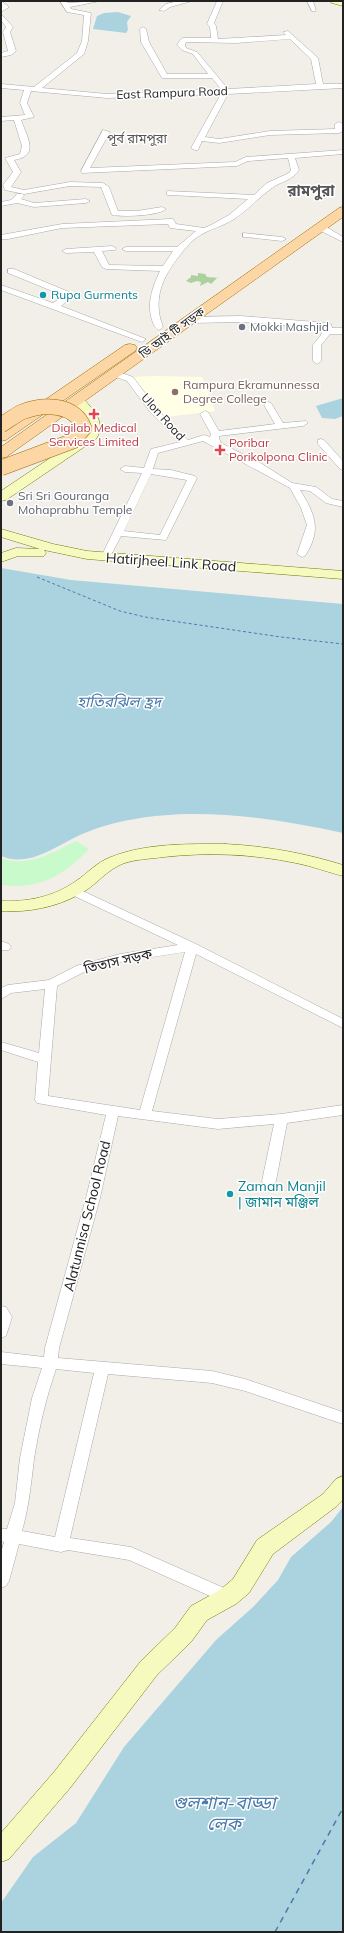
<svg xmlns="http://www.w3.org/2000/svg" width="344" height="1933" viewBox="0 0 344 1933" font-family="Mulish,'Noto Sans Bengali',sans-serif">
<rect width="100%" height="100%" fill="#f2efe9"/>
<path fill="#ffffe5" d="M154 376 202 377 215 411 166 417 132 377Z"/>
<path fill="#add19e" d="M198 273 205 274 207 277 221 278H217L211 284 208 282 200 286 201 282 197 281 191 283 186 281 191 277V275L198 276Z"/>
<path fill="#c8facc" d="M76 841 89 849C63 876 39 890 1 885V858C28 868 52 853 76 841Z"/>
<path fill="#aad3df" d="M118 12 131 16 127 22 128 30 126 33 93 29 97 16 104 13Z
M343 398V416L335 419 322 418 316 406Z
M1 568 71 580 343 604V833C268 817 190 805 115 823 103 826 91 830 80 835 56 846 29 868 1 856Z
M343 1507V1932H1V1903L33 1857 76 1823 124 1747 216 1640 253 1607 278 1580 291 1557 331 1522Z"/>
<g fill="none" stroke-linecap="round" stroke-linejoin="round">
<path stroke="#4a7aab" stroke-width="1" stroke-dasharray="3 2.5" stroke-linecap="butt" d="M37 577 120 611 145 617 281 637 343 644"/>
<path stroke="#4a7aab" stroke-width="1.5" stroke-dasharray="6 5" stroke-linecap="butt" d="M275 1932 343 1808"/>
<g stroke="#a9a9a9" stroke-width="1">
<path id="street" d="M1 1 9 7 1 12Z
M60 1H66L68 3 100 1 70 7 71 9 91 13 88 41 84 54 42 88 107 94 221 89 212 78H162L141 42 140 29 143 27 146 29 149 42 167 74H208L193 54 182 50 177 45 181 39 183 38H211L210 27 207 24 217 1H223L214 23 216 26 218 39 286 35 283 32 288 31 318 58 323 84H343V88L228 94 205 137 219 139 270 131 335 129V124L339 122 343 124V131L339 133 270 135 219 143 202 141 198 150H195L191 148 221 94 107 98 31 91 27 103 34 117 21 120C27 137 40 156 14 160L21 172 11 187 24 190 70 182 103 183 109 187 118 211H137L162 207 166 209C158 216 123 217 112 215L101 187 70 186 24 194 5 190 3 185 13 172 5 158 20 154 22 146 14 120 1 121V117L25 115 20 103 24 90 1 88V84L34 87 77 53 82 41 84 15 67 12ZM290 39 311 59 316 84 228 89 197 52 186 48 185 45 186 42 236 43Z
M178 1H192L170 7 164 11 159 10 166 4Z
M307 1H313L316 11H312Z
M1 14 13 27 10 32 16 51 11 55 1 57V53L8 51 3 32 6 27 1 20Z
M103 130 110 132 90 168 235 162 246 157 343 150V154L295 158 299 170C292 181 281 181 272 188 259 197 248 210 234 219 222 227 208 229 196 238 191 241 187 247 184 250 165 273 151 296 163 327L159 330C155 328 155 327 153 323 146 305 152 288 160 271L106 269 102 267 94 252 66 253 62 251 66 249 112 246 116 248 115 250 102 251 109 265 163 266 173 251H126L122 249 126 247H177L196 231 170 228 168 224 62 228 8 239H1V235L62 224 170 219H173L176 224 204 228 211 225 229 215 248 199 170 195H167V191L254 195 267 183 289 173 291 170 288 158 248 161 237 166 82 173 81 171Z
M17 194H23L24 196 21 199 34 203 86 199 90 201 86 203 34 207 17 203 1 206V202L11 200Z
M317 225H323L343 237V242L317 229Z
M243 233 282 237 286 239 282 241 246 237H243Z
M8 269H14L69 292 70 298 61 306 146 339 142 342 139 341 1 290V285L53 303 62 297V295L8 273Z
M241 316 328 323 331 324 332 328H343V334H330L321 345V361L317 364 313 361V345L321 335 323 328 241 322 191 323 187 320 191 317Z
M116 371 133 377 157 409 188 440 204 435 210 437 211 434 200 414 205 411 208 412 219 431 275 424 264 405 268 402 271 403 283 423 306 421 308 423 303 426 219 436V438L221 443 262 464 292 483 316 487 332 499 343 501V507L326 503 310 491 300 490C315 514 322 530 305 556L302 557 297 554 307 525 301 508 290 488 203 441 158 453 153 469 171 470 195 476 197 478 166 540 121 536 109 559H103L101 557 142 473 125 472 120 469 125 466 144 468 151 449 180 442 151 413 127 381 113 376 112 374ZM151 474 187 480 160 535 124 531Z
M321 439 324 440 343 461V470L340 469 318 444V440Z
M72 886 196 944 343 1019V1028L196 954 152 1111 218 1119 281 1114 343 1105V1115L287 1123 276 1181 274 1184 269 1186 264 1184 262 1181 274 1124 218 1129 118 1116 100 1198 59 1348 58 1358 212 1371 245 1379 343 1412V1424L245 1391 212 1383 108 1374 70 1538 131 1547 233 1592 236 1597 233 1602 228 1604 129 1560 68 1550 61 1552 19 1544 9 1581 6 1586 1 1588V1553L4 1542 1 1541V1529H7L15 1503 20 1458 32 1398 42 1368 1 1364V1352L44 1357 45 1348 86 1198 106 1115 37 1103 35 1100 38 1062 1 1050V1042L39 1053 45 989 11 993 1 999V988L8 985 49 980 76 966 120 954 178 945 68 893 66 890ZM185 952 140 1110 48 1096 57 986 84 972 120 962ZM56 1369 94 1373 55 1537 22 1531C29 1506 31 1484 34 1459 39 1428 46 1398 56 1369Z
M1 941 9 944 11 947 9 950H1Z
M1 1306 6 1307 12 1317 6 1336 1 1338Z"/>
</g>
<g stroke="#707d05" stroke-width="1">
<path id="secondary" d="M330 1H343V6L332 3Z
M78 396 82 397C93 410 107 422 96 439L6 500 1 501V491L86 434 87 421 72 400Z
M1 529 53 544 87 551 343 571V579L87 559 44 550 46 553 44 556H18L1 562V553L16 548 40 549 1 537Z
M225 844C266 846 304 853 343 865V876C327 872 312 866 296 863 253 854 208 852 164 857 150 859 135 859 122 864 108 870 99 881 88 889 63 906 30 913 1 911V901C27 902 54 897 76 881 88 873 97 862 111 857 146 843 189 844 225 844Z
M343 1476V1500L337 1506 273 1554 249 1593 236 1604 207 1620 191 1642 157 1675 70 1788 9 1859 1 1862V1833L54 1772 141 1661 175 1628 191 1606 220 1590 233 1579 257 1540 323 1494 336 1479Z"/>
</g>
<g stroke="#a06b00" stroke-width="1">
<path id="primary" d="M343 207V217L6 457 1 458V447L339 208Z
M130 344 135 345 137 348 135 351 6 440 1 441V430L125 345Z"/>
</g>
<use href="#street" fill="#fff" fill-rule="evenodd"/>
<use href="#secondary" fill="#f7fabf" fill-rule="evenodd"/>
<use href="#primary" fill="#fcd6a4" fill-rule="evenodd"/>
<g stroke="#a06b00" stroke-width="16" stroke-linecap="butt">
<path id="primary-bridge" d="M1 425C8 421 15 415 22 412 44 403 75 404 84 428L73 441 1 468"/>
</g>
<use href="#primary-bridge" stroke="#fcd6a4" stroke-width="15"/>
</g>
<g fill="#0f9aa8" stroke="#fff" stroke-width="1.5">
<circle cx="43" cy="295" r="4"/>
<circle cx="230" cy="1194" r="4"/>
</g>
<g fill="#6b7280" stroke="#fff" stroke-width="1.5">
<circle cx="242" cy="327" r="4"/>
<circle cx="10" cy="503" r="4"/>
</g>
<circle fill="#8d6e63" stroke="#fff" stroke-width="1.5" cx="175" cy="392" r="4"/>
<g fill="#e0444e" stroke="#fff" stroke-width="1.5">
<path d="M92 408h4v4h4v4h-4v4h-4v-4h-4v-4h4z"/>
<path d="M218 444h4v4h4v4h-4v4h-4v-4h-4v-4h4z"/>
</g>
<g text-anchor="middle" stroke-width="3" stroke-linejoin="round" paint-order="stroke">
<g font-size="12" fill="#222" stroke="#fff">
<text transform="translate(172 93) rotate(-2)" y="4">East Rampura Road</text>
<text transform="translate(172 333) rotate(-36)" y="4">ডি আই টি সড়ক</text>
<text transform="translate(163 417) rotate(48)" y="4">Ulon Road</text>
</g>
<g font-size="12" fill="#0d838f" stroke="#fff" text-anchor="start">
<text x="51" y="299">Rupa Gurments</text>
</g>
<g font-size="12" fill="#5b616d" stroke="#fff" text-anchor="start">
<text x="250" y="331">Mokki Mashjid</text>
<text x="18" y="500">Sri Sri Gouranga<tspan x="18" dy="14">Mohaprabhu Temple</tspan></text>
</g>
<g font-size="12" fill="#785e54" stroke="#fff" text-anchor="start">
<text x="183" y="389">Rampura Ekramunnessa<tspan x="183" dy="14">Degree College</tspan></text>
</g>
<g font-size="12" fill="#be3a42" stroke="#fff">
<text x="94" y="432">Digilab Medical<tspan x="94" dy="14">Services Limited</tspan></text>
<text x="229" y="447" text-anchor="start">Poribar<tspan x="229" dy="14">Porikolpona Clinic</tspan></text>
</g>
<g font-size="13" fill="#555" stroke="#fff">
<text x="137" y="143">পূর্ব রামপুরা</text>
</g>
<g font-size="14" fill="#222" stroke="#fff">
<text transform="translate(171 562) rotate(4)" y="5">Hatirjheel Link Road</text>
<text transform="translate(118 961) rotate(-13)" y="5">তিতাস সড়ক</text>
<text transform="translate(87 1216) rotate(-76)" y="5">Alatunnisa School Road</text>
</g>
<g font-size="14" fill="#0d838f" stroke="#fff" text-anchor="start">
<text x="238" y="1191">Zaman Manjil<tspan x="238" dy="16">| জামান মঞ্জিল</tspan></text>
</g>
<g font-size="15" font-weight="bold" fill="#555" stroke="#fff">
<text x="311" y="196">রামপুরা</text>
</g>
<g font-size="15" font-style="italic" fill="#4a7aab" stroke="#fff">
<text x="119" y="707">হাতিরঝিল হ্রদ</text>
</g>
<g font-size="18" font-style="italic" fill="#4a7aab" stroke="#fff">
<text x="224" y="1809">গুলশান-বাড্ডা<tspan x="224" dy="21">লেক</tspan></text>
</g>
</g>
<rect width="344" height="1933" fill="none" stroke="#222222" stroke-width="4"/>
</svg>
